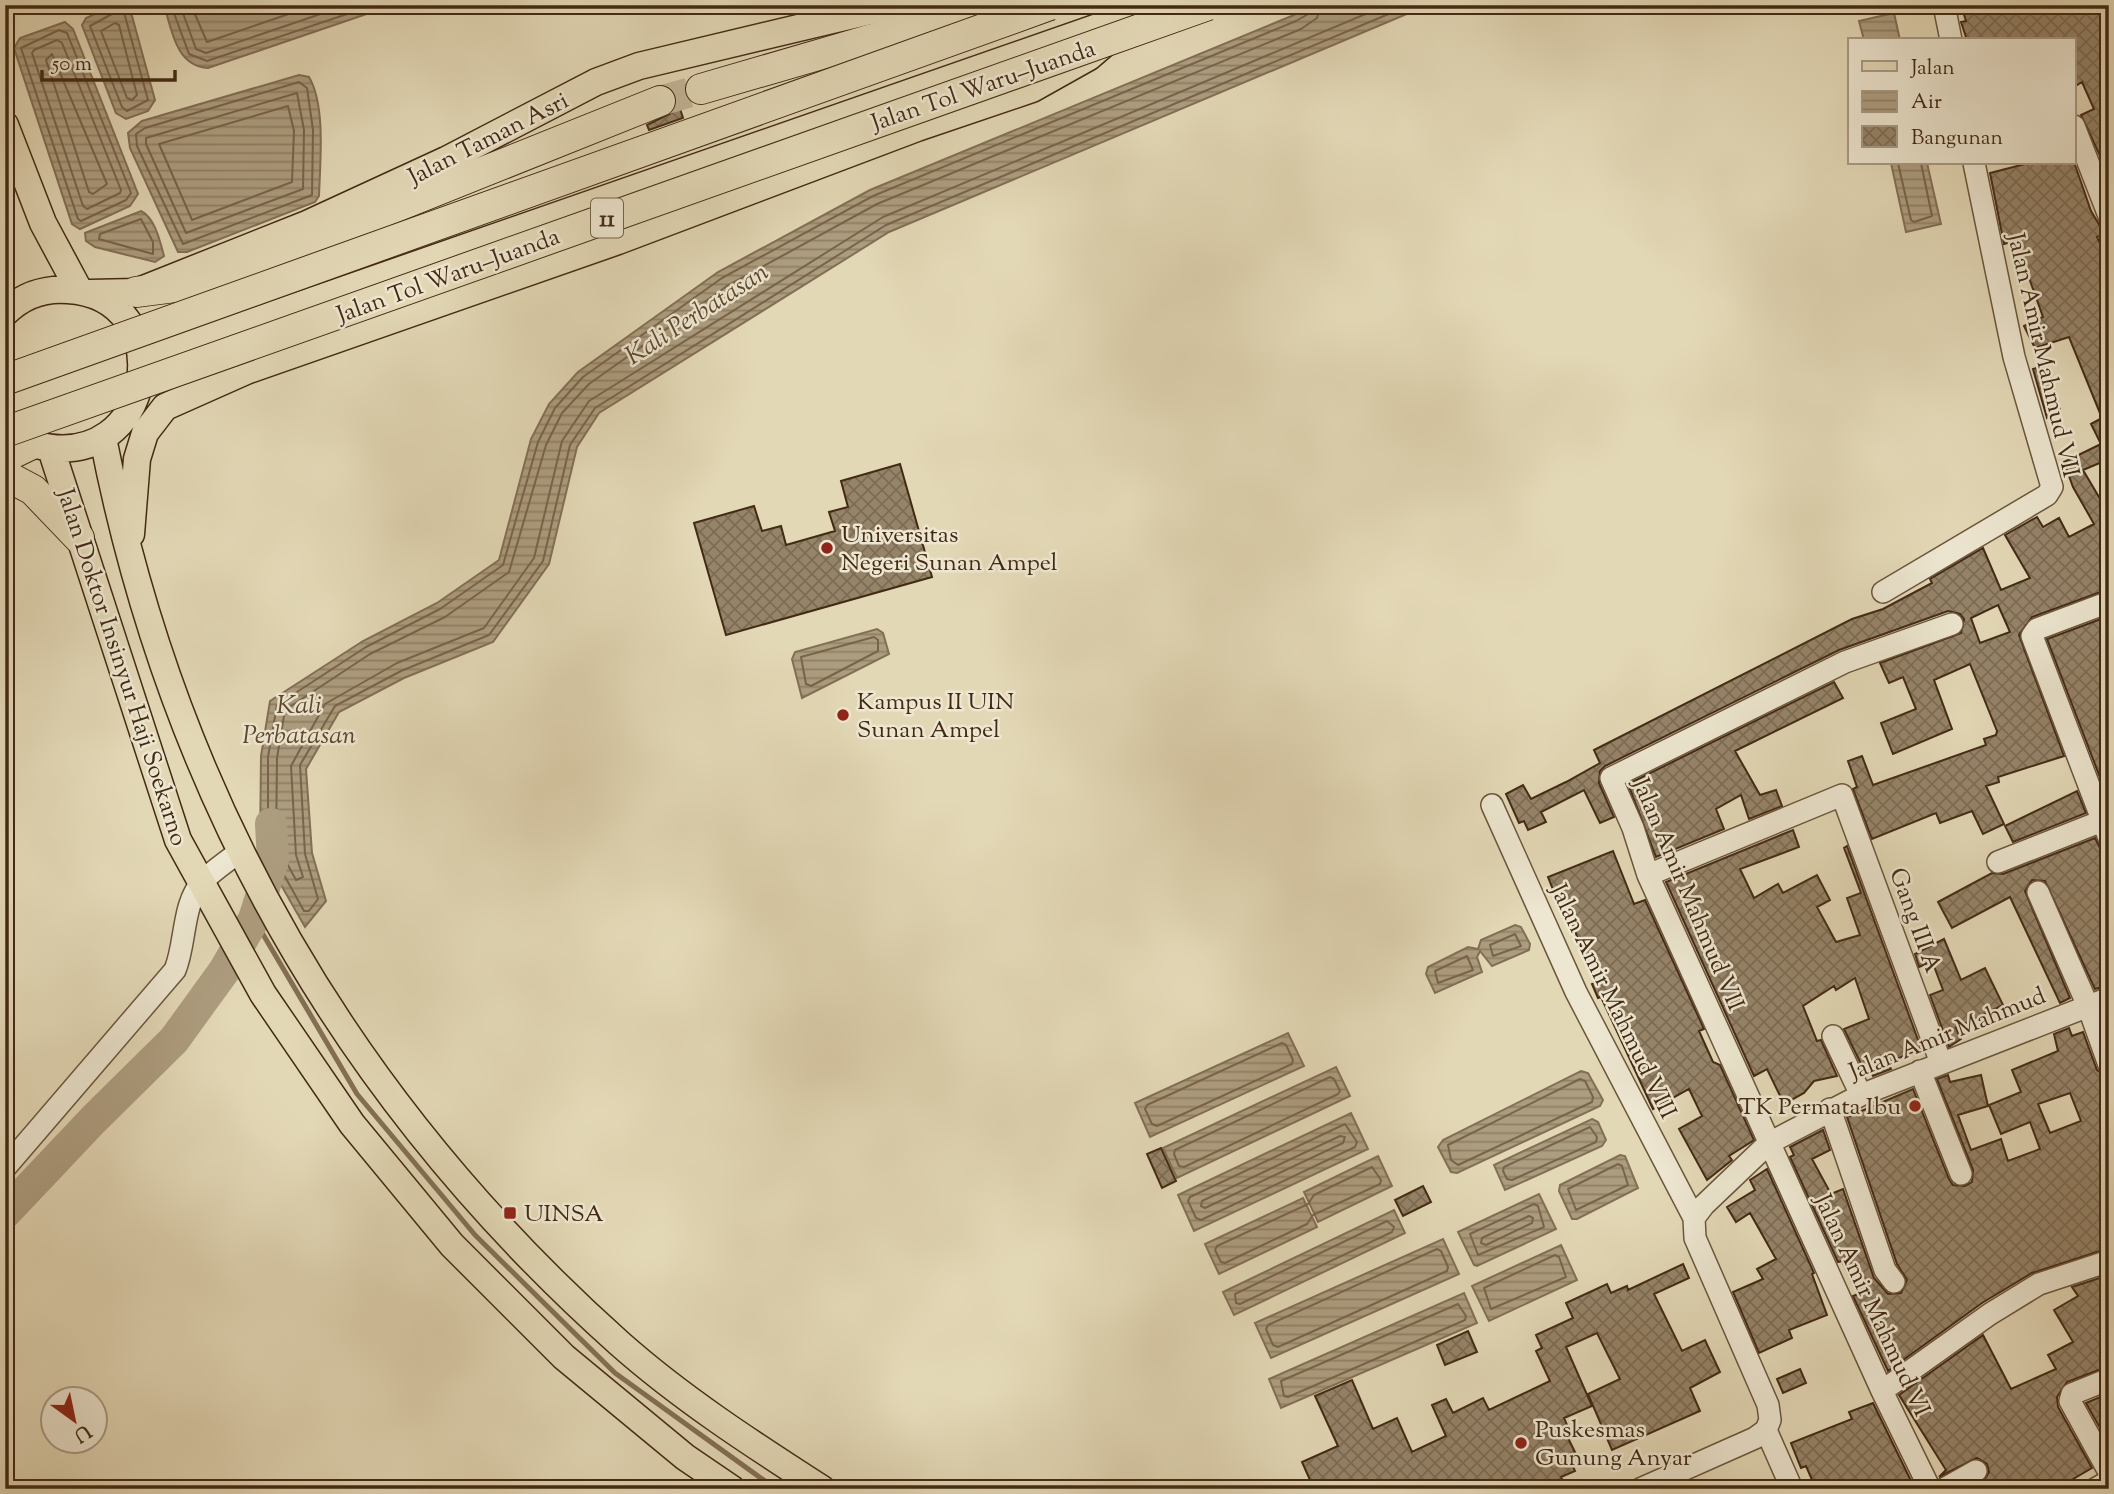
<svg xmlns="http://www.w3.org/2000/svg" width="2114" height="1494" viewBox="0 0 2114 1494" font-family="'Sorts Mill Goudy',serif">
<defs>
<pattern id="water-rules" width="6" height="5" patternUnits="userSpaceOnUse" patternTransform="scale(1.75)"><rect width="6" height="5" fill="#ad9d7f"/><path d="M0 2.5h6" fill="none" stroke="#8e8067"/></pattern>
<pattern id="building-cross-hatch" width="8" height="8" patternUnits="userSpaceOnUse" patternTransform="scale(1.75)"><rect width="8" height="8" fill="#968469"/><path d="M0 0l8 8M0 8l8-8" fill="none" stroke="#7c6c55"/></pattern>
</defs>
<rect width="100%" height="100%" fill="#e3d8b6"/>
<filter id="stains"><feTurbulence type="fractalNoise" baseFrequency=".00286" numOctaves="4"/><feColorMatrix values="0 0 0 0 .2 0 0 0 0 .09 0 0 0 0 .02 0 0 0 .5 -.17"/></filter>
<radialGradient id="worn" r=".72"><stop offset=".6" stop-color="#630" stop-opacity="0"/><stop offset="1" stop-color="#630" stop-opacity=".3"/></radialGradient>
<path fill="url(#water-rules)" stroke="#836f55" stroke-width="2" d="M115 5H125L132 16 155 100 148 111 126 119 116 113 82 25 86 18Z
M164 5H393L208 68C176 66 172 31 164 5Z
M1310 5H1428L889 232 599 413 577 447 549 564 493 642 404 678 339 712 306 769 312 853 326 901 305 927 260 848 261 756 270 701 363 641 437 603 499 560 531 439 549 404 578 372 718 272 870 190 1294 15Z
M1894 13 1900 40H1864L1859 21Z
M65 22 73 29 138 194 130 206 80 229 72 224 14 48 20 38Z
M299 75 309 77C326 106 320 163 319 196L315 202 187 252H178L130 148 128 133 142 121Z
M1891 163H1927L1941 224 1906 232Z
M141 211C155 218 160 241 164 256L155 262 95 247 86 241 85 233Z
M877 629 883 633 889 654 802 698 792 659 795 652Z
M1515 925 1521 927 1530 944 1529 950 1492 966 1480 951 1477 957 1482 972 1435 993 1426 974 1428 967 1468 947 1478 949 1481 940Z
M1288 1033 1304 1066 1150 1137 1135 1103Z
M1336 1067 1350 1096 1177 1178 1163 1148Z
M1581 1071 1588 1073 1603 1100 1600 1106 1457 1173 1451 1172 1438 1147 1443 1140Z
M1351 1113 1368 1149 1194 1231 1178 1195Z
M1592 1119 1598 1122 1606 1140 1602 1146 1505 1190 1494 1165Z
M1620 1155 1625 1156 1638 1188 1577 1219H1572L1559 1191 1560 1185Z
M1378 1156 1392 1186 1318 1222 1304 1192Z
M1539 1194 1556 1229 1477 1266 1474 1265 1458 1232Z
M1303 1198 1317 1227 1219 1274 1205 1244Z
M1394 1210 1405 1233 1234 1315 1223 1292Z
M1443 1239 1459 1274 1271 1358 1255 1323Z
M1561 1245 1577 1280 1489 1321 1472 1286Z
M1464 1293 1477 1323 1281 1408 1269 1379Z"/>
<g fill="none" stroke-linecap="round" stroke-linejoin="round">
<path stroke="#78644a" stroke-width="2" d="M115 5 112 14 90 26 122 107 127 111 148 100 122 5
M171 5 189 54 207 61 374 5
M180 5 196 49 206 53 347 5
M191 5 207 42 315 5
M1312 5 1310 13 1296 21 873 196 722 278 583 377 555 408 538 442 503 565 440 609 366 647 277 705 268 757V846L304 911H309L318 899 305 854 300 765 335 706 401 671 489 635 543 561 570 445 595 408 886 225 1410 5
M1321 5 1317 18 1301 29 877 204 727 286 589 384 562 413 546 445 509 572 445 617 370 654 285 710 277 758 276 843 296 880 303 877 296 855 291 766 325 704 397 663 484 628 534 558 562 441 589 401 883 217 1387 5
M115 23 119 25 137 95 132 100 127 98 101 31Z
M59 30 67 33 131 193 126 200 81 221 78 219 21 48Z
M57 40 62 43 121 190 120 193 87 209 83 206 32 53 34 50Z
M52 54 107 184 93 194 89 192 46 60Z
M299 82 307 88 313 130 312 195 183 244 137 146 136 134 145 128Z
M297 93 304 130 303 189 186 233 146 144V138Z
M288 106 294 131 292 182 192 220 159 144Z
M1898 163 1911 220 1914 222 1932 216 1921 163
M141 219 153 242V254L99 239 100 234Z
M874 637 878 640V651L811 686 806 684 801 657Z
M1515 934 1521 946 1493 956 1490 945Z
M1467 956 1473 970 1438 983 1435 971Z
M1282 1043 1286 1045 1293 1060 1292 1064 1157 1126 1152 1124 1145 1109 1147 1105Z
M1330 1077 1334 1079 1340 1091 1338 1094 1184 1167 1179 1166 1174 1154 1175 1150Z
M1580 1079 1585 1081 1593 1097 1592 1102 1458 1165 1451 1160 1448 1145Z
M1345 1124 1357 1142 1355 1147 1201 1220 1196 1218 1188 1201 1190 1197Z
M1590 1127 1597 1137 1596 1142 1512 1180 1507 1179 1503 1171 1504 1167Z
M1340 1136 1345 1137 1343 1143 1205 1208 1201 1206 1202 1201Z
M1618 1164 1622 1166 1628 1185 1576 1210 1568 1189Z
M1372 1167 1381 1180 1380 1184 1313 1215 1307 1224 1225 1263 1221 1262 1215 1250 1217 1246 1308 1204 1314 1195Z
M1534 1204 1538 1206 1544 1227 1478 1255 1470 1234Z
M1529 1216 1533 1218 1532 1223 1486 1245 1481 1243 1482 1238Z
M1387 1221 1394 1227 1392 1232 1240 1304 1236 1303 1235 1294Z
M1437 1249 1441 1251 1448 1267 1447 1271 1278 1347 1273 1345 1266 1329 1268 1325Z
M1555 1255 1559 1257 1566 1277 1491 1309 1484 1288Z
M1458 1304 1466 1316 1465 1320 1288 1397 1284 1396 1281 1381Z"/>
<path stroke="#836f55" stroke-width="5" d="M254 919 357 1094 475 1235 615 1373 776 1489"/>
<path stroke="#ad9d7f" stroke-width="32" d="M5 1213 93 1120 174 1040 224 971 254 919 273 860 271 824"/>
</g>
<path fill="url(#building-cross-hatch)" stroke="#432a15" stroke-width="2" fill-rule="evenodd" d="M1961 5H2109V175L2081 115 2094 109 2082 82 2074 87V40H1967L1961 22 1966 21Z
M677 100 683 118 649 130 647 125 673 112Z
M2074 162 2091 211 2100 226 2109 229V232L2097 237 2109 262V459L2083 470 2109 514V549L2105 547 2109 557V589L2032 617 2019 635 2064 756 1998 777 1999 782 1986 786 2004 824 1983 834 1972 811 1940 823 1936 813 1872 839 1853 789 1857 787 1848 761 1862 756 1873 785 1986 745 1984 739 1996 735 1997 731 1970 664 1934 680 1952 729 1893 754 1881 723 1916 709 1903 677 1889 683 1880 663 1961 633 1964 619 1960 614 1948 611 1839 650 1605 766 1600 771 1599 783 1614 817 1600 823 1584 790 1541 812 1546 822 1528 830 1524 821 1519 823 1506 794 1523 785 1531 799 1566 782 1600 763 1594 750 1852 619 1883 609 1932 583 1930 579 1983 548 2001 590 2030 578 2005 535 2037 517 2043 527 2059 518 2069 537 2094 524 2073 487 2064 462 2101 444 2091 424 2102 418 2069 337 2035 348 2024 326 2043 317 2024 264 2019 240 2004 244 1990 173 2029 163ZM1998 605 2010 632 1980 643 1971 618Z
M2047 365 2061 414 2047 418 2033 369Z
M900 464 932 577 726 635 694 523 754 506 762 531 781 526 786 545 835 531 829 512 848 507 841 481Z
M2109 616V801L2047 639Z
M1834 682 1843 698 1735 751 1760 795 1776 790 1782 806 1749 819 1741 795 1716 809 1724 829 1656 857 1628 784Z
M2077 791 2086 813 2013 842 2005 826Z
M1793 830 1799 847 1740 869 1754 898 1778 884 1783 893 1817 875 1830 900 1817 907 1836 942 1860 935 1847 898 1861 893 1844 848 1847 846 1921 1048 1888 1063 1891 1069 1873 1076 1867 1063 1862 1066 1844 1029 1869 1019 1855 978 1836 990 1834 986 1803 1006 1817 1041 1821 1040 1837 1076 1814 1081 1804 1093 1784 1104 1767 1069 1754 1076 1666 882Z
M2095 838 2100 848 2109 851V985L2095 989 2045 881 2032 880 2025 891 2070 998 2060 1003 2010 897 1952 928 1938 902 1992 873 2003 874Z
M1613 851 1634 904 1645 900 1704 1029 1699 1031 1713 1062 1720 1065 1754 1140 1729 1156 1732 1160 1707 1180 1679 1129 1702 1116 1689 1089 1653 1109 1601 997 1598 998 1592 984 1595 983 1561 895 1556 897 1548 877Z
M1944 939 1961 980 1985 968 2003 1005 1956 1028 1961 1039 1949 1047 1930 995 1943 990 1932 961 1919 967 1915 954Z
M2069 1028 2072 1036 2083 1032 2097 1070 2109 1078V1116L2104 1119 2109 1133V1248L2032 1273 1982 1303 1888 1371 1853 1296 1858 1294 1842 1261 1838 1262 1790 1157 1794 1155 1790 1147 1823 1130 1830 1150 1812 1159 1831 1194 1843 1189 1874 1278 1888 1294 1901 1293 1907 1280 1897 1264 1847 1117 1913 1089 1949 1179 1953 1185 1965 1186 1972 1182 1973 1170 1937 1079 1948 1075 1950 1082 1981 1075 1988 1106 1958 1115 1971 1150 2001 1139 2008 1161 2040 1149 2030 1122 2001 1134 1989 1105 2021 1092 2012 1070 2058 1051 2054 1034ZM2070 1093 2081 1121 2050 1133 2038 1104Z
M1161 1148 1176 1181 1162 1188 1147 1154Z
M1767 1169 1814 1273 1812 1274 1827 1315 1789 1330 1792 1338 1759 1353 1733 1292 1763 1279 1757 1269 1776 1259 1750 1213 1736 1222 1727 1207 1755 1190 1750 1180Z
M1423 1186 1431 1202 1403 1216 1395 1200Z
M1683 1264 1689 1278 1654 1294 1682 1351 1705 1340 1720 1372 1690 1388 1700 1411 1612 1450 1588 1394 1620 1379 1597 1333 1566 1347 1592 1406 1564 1418 1570 1432 1566 1434 1575 1452 1568 1455 1575 1471 1561 1477 1567 1489H1549L1547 1484 1536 1489H1314L1302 1462 1338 1446 1315 1396 1352 1380 1373 1429 1397 1418 1412 1452 1446 1436 1432 1405 1446 1399 1453 1413 1483 1398 1489 1410 1550 1381 1536 1351 1542 1348 1536 1335 1573 1318 1566 1303 1607 1284 1611 1293 1627 1286 1628 1290Z
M2109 1275V1366L2067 1382 2057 1397 2058 1407 2092 1468 2056 1489H1971L1983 1482 1989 1472 1987 1464 1977 1458 1939 1477 1946 1470 1899 1395 1983 1335 2011 1389 2056 1369 2048 1355 2073 1342 2054 1310 2078 1296 2072 1287Z
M1468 1331 1477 1352 1445 1365 1437 1345Z
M1800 1369 1806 1383 1783 1393 1777 1379Z
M2100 1397 2109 1416V1444L2086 1403Z
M1873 1403 1915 1489H1816L1806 1466 1801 1468 1791 1443 1852 1419 1849 1412Z"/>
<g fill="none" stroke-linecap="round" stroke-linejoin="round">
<path stroke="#c3b596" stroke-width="30" stroke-dasharray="30 15" stroke-linecap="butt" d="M660 101 701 89"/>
<g stroke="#6b563d" stroke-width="24">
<path id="minor" d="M1944 5 1951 40
M2074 126 2109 216
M1883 592 2047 495 2052 487 2014 357 1974 163
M2109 602 2037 629 2032 636 2109 838
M1492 805 1576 992 1694 1218
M1998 862 2102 821
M1648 875 1842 795 1941 1063
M2038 892 2088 1006 2109 1065
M1833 1036 1861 1095
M1920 1071 1961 1174
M1830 1109 1885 1270 1894 1282
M5 1168 175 970C186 944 182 904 202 882 212 871 228 861 240 851
M2109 1379 2072 1394 2070 1401 2109 1472
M1882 1391 1990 1314 2039 1284 2109 1261
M1766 1430 1770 1420 1768 1405 1695 1238 1694 1218 1704 1205 1769 1143 1861 1095 2109 998
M1766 1430 1792 1489
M1640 1489 1755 1438 1766 1430
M1930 1489 1882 1391 1648 875 1633 828 1611 778 1845 662 1952 624
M1944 1489 1976 1471
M2095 1489 2109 1481"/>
</g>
<g stroke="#432a15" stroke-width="29">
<path id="major" d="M5 125 43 223 79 290
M90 293 136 292 307 224 446 160 596 82 639 66 895 5
M5 313C22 296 44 288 68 290 182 297 156 475 36 445
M142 360 1161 5
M103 438C173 798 346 1099 619 1343 681 1398 752 1444 822 1489
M51 449 178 840 263 994 352 1124 452 1245 564 1357 685 1457 732 1489
M131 534 137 459 145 433 165 407 246 371 618 241 917 128 1032 89 1089 57 1118 32 1125 18 1120 5"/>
</g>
<g stroke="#432a15" stroke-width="32">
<path id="highway" d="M701 89 873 39 968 5
M136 292 206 283 660 101
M5 457 32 444
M5 475 33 490 79 538"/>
</g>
<use href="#minor" stroke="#ede6d0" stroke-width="21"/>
<use href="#major" stroke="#e3d8b6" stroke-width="26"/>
<use href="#highway" stroke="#e3d8b6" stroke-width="30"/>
<g stroke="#432a15" stroke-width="32" stroke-linecap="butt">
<path id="highway-bridge" d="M5 380 1050 5
M5 432 1208 5"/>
</g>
<use href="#highway-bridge" stroke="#e3d8b6" stroke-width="30"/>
</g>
<g fill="#8f2418" stroke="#ede6d0" stroke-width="2.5">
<circle cx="827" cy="548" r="7"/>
<circle cx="843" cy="715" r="7"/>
<circle cx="1915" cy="1106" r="7"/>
<rect x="503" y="1206" width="14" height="14" rx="3.5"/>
<circle cx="1521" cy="1443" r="7"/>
</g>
<g text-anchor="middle" stroke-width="5" stroke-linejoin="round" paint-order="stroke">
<rect fill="#ede6d0" stroke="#76624d" stroke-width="2" x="591" y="198.5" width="32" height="39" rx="5"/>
<g font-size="23" font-weight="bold" fill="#432a15">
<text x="607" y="226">11</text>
</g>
<g font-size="24" fill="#432a15" stroke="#ede6d0">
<text transform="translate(983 85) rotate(-19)" y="8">Jalan Tol Waru–Juanda</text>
<text transform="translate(488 138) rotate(-27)" y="8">Jalan Taman Asri</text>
<text transform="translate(448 275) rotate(-20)" y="8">Jalan Tol Waru–Juanda</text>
<text transform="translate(2044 355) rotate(77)" y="8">Jalan Amir Mahmud VII</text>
<text transform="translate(123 667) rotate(72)" y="8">Jalan Doktor Insinyur Haji Soekarno</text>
<text transform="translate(1689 894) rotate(67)" y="8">Jalan Amir Mahmud VII</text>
<text transform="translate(1916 920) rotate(70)" y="8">Gang III A</text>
<text transform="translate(1614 1001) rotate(64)" y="8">Jalan Amir Mahmud VIII</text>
<text transform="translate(1947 1033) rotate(-22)" y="8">Jalan Amir Mahmud</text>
<text transform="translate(1873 1305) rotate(65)" y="8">Jalan Amir Mahmud VI</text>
</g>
<g font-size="24" fill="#432a15" stroke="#ede6d0" text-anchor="start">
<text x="841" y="542">Universitas<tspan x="841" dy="28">Negeri Sunan Ampel</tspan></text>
<text x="857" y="709">Kampus II UIN<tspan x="857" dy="28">Sunan Ampel</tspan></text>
<text x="1901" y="1114" text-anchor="end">TK Permata Ibu</text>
<text x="524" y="1221">UINSA</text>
<text x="1535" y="1437">Puskesmas<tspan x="1535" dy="28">Gunung Anyar</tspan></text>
</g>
<g font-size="26" font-style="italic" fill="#5e4730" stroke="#ede6d0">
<text transform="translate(696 313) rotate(-33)" y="9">Kali Perbatasan</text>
<text x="299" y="713">Kali<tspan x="299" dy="30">Perbatasan</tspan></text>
</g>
</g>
<rect width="2114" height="1494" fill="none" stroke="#e3d8b6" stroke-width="28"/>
<rect x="7" y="7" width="2100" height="1480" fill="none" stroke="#432a15" stroke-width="3.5"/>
<rect x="14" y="14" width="2086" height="1466" fill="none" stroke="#432a15" stroke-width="2"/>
<rect x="1848" y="38" width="228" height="126" fill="#ede6d0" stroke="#a99b85" stroke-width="2"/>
<rect x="1862" y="61" width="35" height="10" fill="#e3d8b6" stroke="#a99b85" stroke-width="2"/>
<text x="1911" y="74" font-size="21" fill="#432a15">Jalan</text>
<rect x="1862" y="91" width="35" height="21" fill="url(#water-rules)" stroke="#a99b85" stroke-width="2"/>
<text x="1911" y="108" font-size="21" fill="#432a15">Air</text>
<rect x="1862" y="126" width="35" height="21" fill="url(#building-cross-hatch)" stroke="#a99b85" stroke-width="2"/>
<text x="1911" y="144" font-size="21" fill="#432a15">Bangunan</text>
<g transform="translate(74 1420) rotate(147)"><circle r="33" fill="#ede6d0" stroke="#a99b85" stroke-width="2"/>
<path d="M0-5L12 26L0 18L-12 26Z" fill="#8f2418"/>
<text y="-10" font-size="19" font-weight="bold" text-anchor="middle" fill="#432a15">U</text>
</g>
<path d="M42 70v10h133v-10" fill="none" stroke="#432a15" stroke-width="3.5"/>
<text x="52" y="70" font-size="21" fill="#432a15" stroke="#ede6d0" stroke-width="5" paint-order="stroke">50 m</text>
<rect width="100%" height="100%" filter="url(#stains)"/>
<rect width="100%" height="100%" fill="url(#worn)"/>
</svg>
